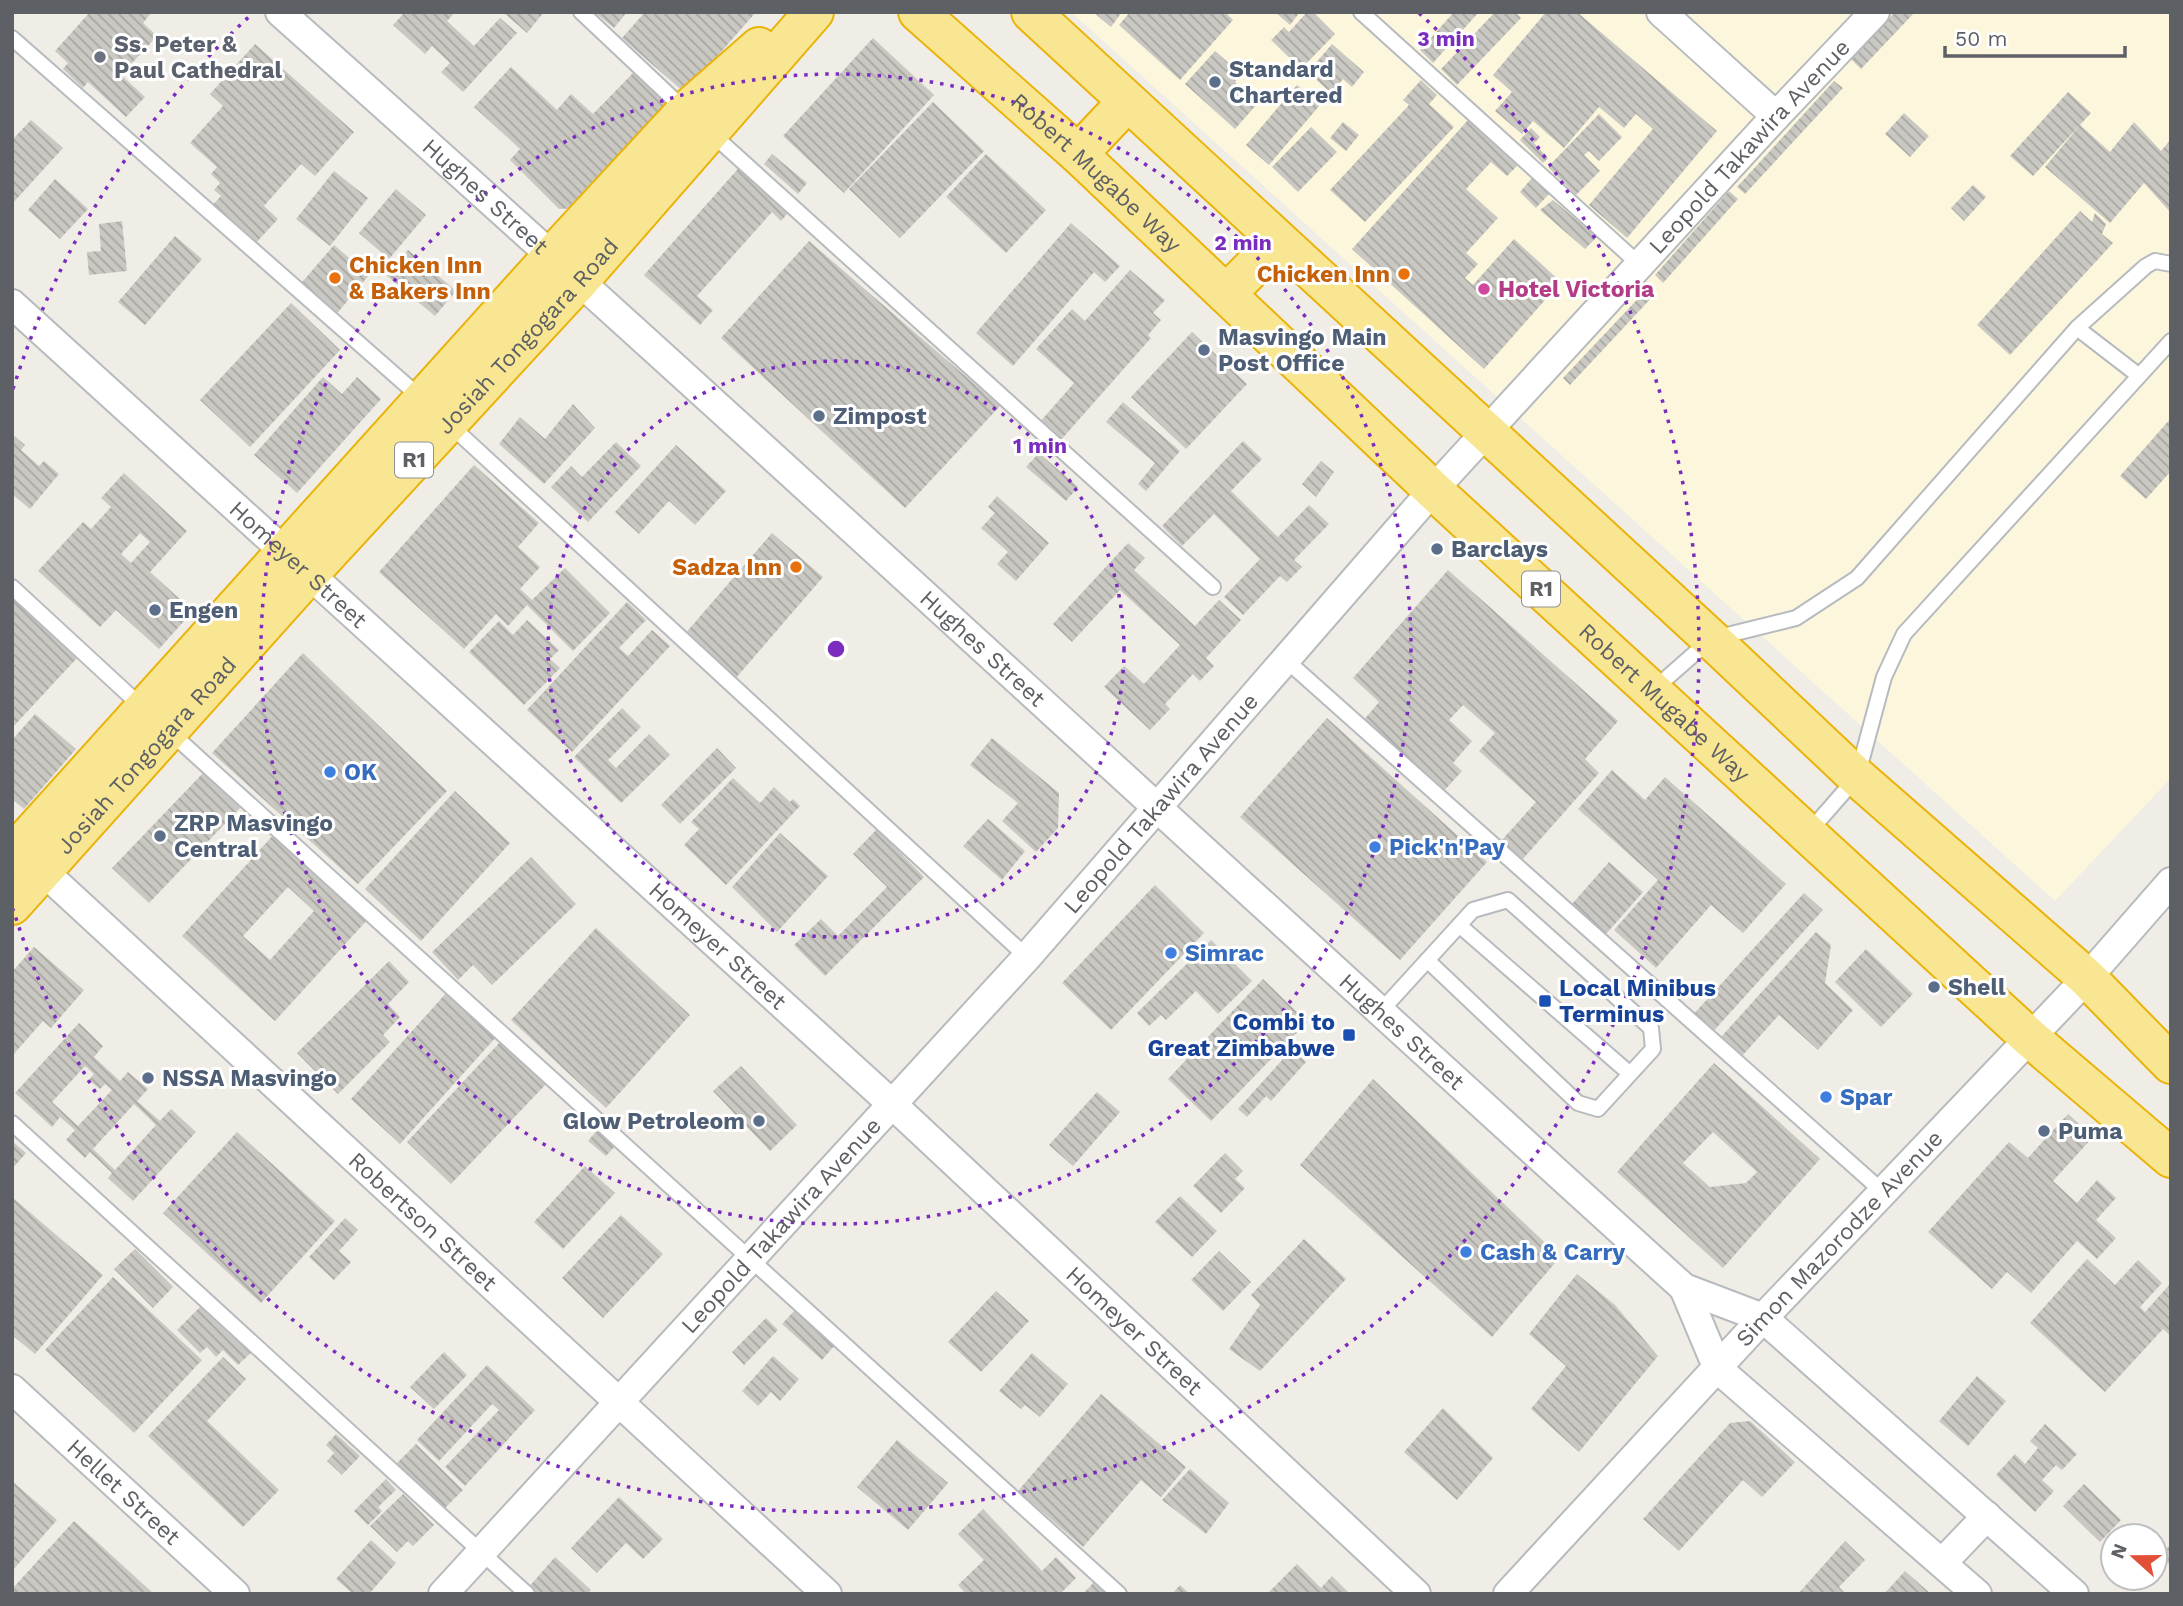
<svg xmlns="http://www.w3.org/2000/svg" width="2183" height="1606" viewBox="0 0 2183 1606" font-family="'Work Sans',sans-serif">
<defs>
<pattern id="building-back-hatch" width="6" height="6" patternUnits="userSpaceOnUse" patternTransform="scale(1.75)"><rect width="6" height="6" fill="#cac8c2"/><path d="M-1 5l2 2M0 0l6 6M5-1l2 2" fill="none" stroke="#a7a6a1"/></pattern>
</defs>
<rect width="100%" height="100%" fill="#efede5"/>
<path fill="#fcf7dc" d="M1071 12H2171V778L2055 901Z"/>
<path fill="url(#building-back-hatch)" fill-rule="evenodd" d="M90 12H152L143 23 157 36 121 75 145 97 126 117 88 82 83 88 63 69 68 63 55 51Z
M405 12H455L447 21 474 46 500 18 517 33 463 92 441 72 450 63 432 46 425 54 393 25Z
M503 12H544L527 33Z
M594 12H627L614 28Z
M645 12H756L685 93 622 38Z
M1093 12H1122L1111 27Z
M1130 12H1225L1233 20 1180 80 1119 25Z
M1275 12H1300L1290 25Z
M1307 12H1313L1335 34 1301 69 1271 40 1284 27 1289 32Z
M1454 12H1479L1433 63 1420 50Z
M1495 12H1515L1521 18 1457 85 1441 69Z
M1546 12H1577L1717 131 1627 238 1589 205 1653 129 1636 114 1624 128 1599 107 1564 148 1533 121 1522 134 1495 111 1512 92 1493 75Z
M1895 12H1915L1861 69 1851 59Z
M873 38 934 95 844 193 783 136Z
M255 44 354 132 315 176 301 164 264 206 278 219 254 245 211 207 221 196 214 190 220 183 211 174 217 167 190 143 223 106 210 94Z
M1332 44 1364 72 1352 87 1343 79 1331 93 1308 72Z
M1215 51 1239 72 1235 82 1258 103 1235 129 1185 84Z
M511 67 557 110 571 94 593 114 635 71 673 108 579 208 559 209 510 160 520 149 474 107Z
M1421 80 1437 95 1429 104 1454 127 1365 222 1330 190 1409 105 1403 100Z
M1834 81 1843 88 1745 194 1737 187Z
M1297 85 1320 105 1269 165 1246 145Z
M2068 92 2091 113 2033 176 2010 156Z
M933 102 984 151 900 238 849 189Z
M1904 113 1929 136 1910 157 1885 134Z
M1599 114 1622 137 1599 161 1589 151 1584 155 1600 171 1576 195 1548 167Z
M31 120 63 148 12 204V140Z
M1468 120 1518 165 1507 176 1491 162 1466 189 1498 218 1466 253 1478 264 1465 278 1473 285 1514 239 1561 282 1484 369 1352 249Z
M1343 122 1359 135 1346 151 1330 138Z
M2134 122 2161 151 2171 139V213L2144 183 2110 223 2045 167 2080 125 2110 152Z
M1311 127 1337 152 1298 192 1272 167Z
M1531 128 1540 137 1534 143 1548 158 1543 163 1520 140Z
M772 154 807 183 798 194 764 164Z
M986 154 1046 210 1006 253 946 197Z
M744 162 794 206 781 221 772 212 697 296 713 310 700 325 644 275Z
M334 171 368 198 330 246 296 219Z
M1532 178 1549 194 1536 208 1520 192Z
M55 179 88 209 60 239 28 210Z
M1973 185 1986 197 1964 221 1951 208Z
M396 189 426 215 389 259 359 233Z
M1729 191 1738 199 1663 283 1655 275Z
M1553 200 1597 237 1585 249 1540 210Z
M2080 211 2092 222 2095 213 2106 224 2102 234 2113 243 2010 355 1977 325Z
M122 221 127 271 89 275 87 252 101 251 99 224Z
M1071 223 1120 266 1105 282 1094 272 1013 366 976 333Z
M175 236 202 259 145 325 118 302Z
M809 241 1000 406 905 508 721 338Z
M334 245 369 275 334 317 298 287Z
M408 250 456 291 435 316 386 275Z
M1130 270 1165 300 1153 313 1161 320 1148 335 1151 338 1060 441 1039 423 1074 383 1036 349 1072 309 1085 321Z
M1649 287 1656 293 1570 385 1563 378Z
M291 303 340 350 250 447 200 400Z
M1192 332 1247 384 1186 449 1131 397Z
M323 377 342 394 357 377 381 399 297 493 254 455Z
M1123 402 1180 451 1146 491 1138 484 1155 463 1106 422Z
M573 404 595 428 544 484 499 444 520 417 545 439Z
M2171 418V471L2146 499 2120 476Z
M12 434 25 445 21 450 39 466 44 461 59 474 30 509 12 494Z
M1243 441 1262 459 1231 491 1278 537 1309 505 1329 524 1294 560 1302 567 1287 582 1280 576 1243 615 1224 597 1260 559 1214 514 1182 546 1162 526Z
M616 442 641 466 588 522 551 487 571 466 582 477Z
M676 445 726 491 695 525 669 501 639 534 615 512Z
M1039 453 1078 487 1066 501 1026 467Z
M1321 461 1334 472 1316 497 1302 484Z
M474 465 539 523 518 547 540 567 520 589 532 600 565 568 610 613 573 651 527 605 508 626 496 614 464 649 379 572Z
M124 473 187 531 150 572 193 611 159 649 116 610 100 627 38 571 83 522 91 529 111 507 101 498ZM140 533 150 542 131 563 121 554Z
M997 496 1049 543 1016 581 997 564 1008 552 981 528 995 513 988 507Z
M772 533 823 577 735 679 684 635Z
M1128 543 1145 558 1134 570 1195 626 1219 600 1241 620 1206 658 1214 666 1200 681 1193 674 1165 704 1170 709 1150 730 1104 687 1124 666 1144 684 1180 645 1120 590 1072 642 1053 624Z
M1448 570 1618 721 1585 759 1599 773 1522 860 1501 841 1536 802 1479 751 1495 733 1463 705 1449 720 1472 741 1453 763 1462 771 1443 792 1363 721 1379 702 1353 678Z
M15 600 78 657 12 728V604Z
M627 602 646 620 619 648 628 656 652 630 670 646 572 752 527 710Z
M527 620 559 650 550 659 560 668 524 705 469 652 499 621 513 635Z
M303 653 447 791 358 884 212 753Z
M622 708 641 727 608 760 616 768 649 734 670 755 621 803 574 757Z
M35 714 76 749 24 809 12 799V740Z
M1327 718 1487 862 1400 960 1240 817Z
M992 738 1059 793 1058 828 1036 852 1002 821 1018 803 970 765Z
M717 748 736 768 680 824 661 805Z
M1612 770 1645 800 1665 777 1786 884 1743 933 1711 905 1656 968 1614 930 1658 880 1578 809Z
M204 772 240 808 149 903 112 868Z
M733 778 760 803 774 787 790 802 793 799 800 806 726 885 684 845 699 829 691 822Z
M455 791 510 843 421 941 365 889Z
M988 819 1025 851 1002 880 963 846Z
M877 829 924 877 825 976 794 945 821 919 838 936 887 887 853 854Z
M276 832 369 918 275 1021 182 936ZM288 887 314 911 270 960 243 936Z
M780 833 828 876 777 932 732 887Z
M531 857 576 904 492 985 473 965 458 980 432 952Z
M1609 862 1643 892 1606 934 1572 904Z
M1155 885 1204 933 1111 1030 1062 983Z
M1804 893 1823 910 1710 1035 1691 1017Z
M596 928 690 1015 606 1108 511 1020Z
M1816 932 1831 945 1825 983 1853 1010 1818 1050 1779 1015 1742 1056 1721 1037Z
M1211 940 1252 981 1218 1014 1196 991 1166 1020 1161 1015 1149 1026 1137 1013Z
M34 947 84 990 51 1028 43 1021 12 1056V972Z
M1866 949 1913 994 1881 1027 1835 982Z
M389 961 409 982 388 1004 400 1017 383 1035 390 1042 338 1094 297 1053Z
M1263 979 1307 1022 1211 1121 1168 1079Z
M448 991 497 1036 400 1144 351 1099Z
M79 1023 103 1046 94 1057 120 1081 128 1072 148 1089 137 1101 160 1121 171 1109 196 1132 133 1201 108 1178 112 1173 90 1152 85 1158 66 1140 75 1130 60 1117 52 1127 15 1093ZM85 1066 94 1074 89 1080 100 1089 105 1084 112 1090 78 1126 52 1102ZM134 1104 156 1125 115 1170 93 1149Z
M502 1040 547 1083 451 1184 407 1142Z
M1292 1049 1306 1062 1271 1101 1266 1096 1247 1117 1238 1109Z
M1714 1063 1820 1159 1723 1268 1617 1172ZM1713 1132 1757 1172 1746 1183 1710 1187 1683 1163Z
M741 1066 797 1125 770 1151 713 1091Z
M1373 1079 1560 1257 1492 1337 1300 1165Z
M1097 1092 1120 1112 1073 1166 1049 1145Z
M2068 1114 2093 1137 2053 1181 2077 1203 2097 1180 2116 1198 2096 1220 2116 1238 2097 1259 2077 1241 2031 1293 2007 1272 1992 1289 1928 1232 2009 1142 2028 1158Z
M599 1128 618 1143 606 1156 588 1141Z
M237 1132 335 1221 261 1303 163 1213Z
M12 1141 26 1153 12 1169Z
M1225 1153 1243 1171 1235 1179 1245 1188 1221 1213 1193 1186Z
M585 1166 615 1193 563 1249 534 1222Z
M1180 1196 1217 1231 1192 1257 1155 1222Z
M12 1197 103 1275 35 1354 12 1335Z
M621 1215 663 1254 603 1318 562 1278Z
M345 1218 358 1230 339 1251 351 1262 334 1280 309 1257Z
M1304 1239 1346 1279 1260 1371 1229 1349 1260 1305 1251 1295Z
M135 1249 173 1287 153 1308 114 1269Z
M1219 1251 1251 1282 1223 1311 1191 1280Z
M2087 1259 2115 1285 2138 1260 2162 1283 2140 1307 2145 1312 2171 1283V1336L2163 1329 2105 1392 2030 1323Z
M1577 1274 1615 1305 1658 1356 1579 1452 1531 1409 1566 1366 1529 1334Z
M113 1277 202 1360 134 1433 45 1350Z
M996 1291 1029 1321 981 1372 948 1342Z
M205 1302 253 1351 238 1365 223 1350 216 1357 207 1347 200 1353 177 1330Z
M795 1310 835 1345 822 1360 782 1324Z
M766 1318 778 1330 744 1365 732 1352Z
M444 1352 467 1375 434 1409 410 1387Z
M1032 1353 1068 1384 1040 1417 1025 1405 1021 1409 999 1391Z
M773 1356 799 1379 780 1401 771 1392 758 1406 742 1391Z
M223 1357 246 1379 207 1421 279 1490 243 1527 148 1436Z
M487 1365 535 1410 465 1486 445 1467 499 1410 492 1404 439 1461 417 1440Z
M1977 1376 2006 1401 1968 1446 1939 1421Z
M1101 1394 1186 1467 1161 1497 1141 1480 1083 1547 1018 1491Z
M1443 1408 1493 1458 1457 1500 1404 1452Z
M1750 1421 1795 1462 1762 1497 1743 1480 1679 1551 1643 1519 1730 1423Z
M2045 1424 2077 1454 2062 1470 2056 1465 2042 1480 2054 1491 2035 1512 1996 1475 2015 1454 2025 1464 2038 1448 2030 1441Z
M336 1434 360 1456 342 1475 327 1461 334 1453 326 1445Z
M897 1440 948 1483 908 1530 857 1487Z
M416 1444 463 1490 443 1510 396 1464Z
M1190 1469 1229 1503 1206 1534 1162 1500Z
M386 1479 396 1490 378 1507 382 1511 368 1525 354 1511Z
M12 1481 57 1520 12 1571Z
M2084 1484 2121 1520 2100 1542 2063 1506Z
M403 1494 434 1525 413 1546 408 1541 397 1552 370 1526Z
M619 1497 663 1539 643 1559 626 1543 597 1573 571 1548Z
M983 1509 1042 1571 1056 1557 1076 1578 1060 1594H966L958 1585 984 1560 958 1534Z
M74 1521 154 1594H12V1589Z
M371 1540 396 1563 369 1594H353L336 1579Z
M1845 1541 1865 1560 1839 1587 1846 1594H1798Z
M2171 1544V1566L2160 1556Z
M555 1557 591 1590 588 1594H535L528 1588Z
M1297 1564 1321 1588 1332 1576 1350 1594H1267Z
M1905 1571 1931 1594H1884Z
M1094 1582 1106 1594H1083Z
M1180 1585 1190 1594H1172Z"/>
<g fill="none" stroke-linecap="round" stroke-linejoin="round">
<g stroke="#b7babe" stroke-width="18">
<path id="lane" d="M581 12 685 110
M1361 12 1640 265
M12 38 421 398
M711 133 1213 587
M2077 328 2138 375
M449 424 1027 957
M12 587 142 707
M1286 660 1883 1192
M1652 691 1711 639 1796 618 1857 578 2077 328 2146 266 2155 261 2171 264
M170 732 1119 1594
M1808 833 1857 777 1884 677 1904 634 2171 341
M1459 925 1629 1073
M1380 1012 1473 910 1508 900 1651 1028 1653 1049 1598 1109 1578 1103 1427 960
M12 1123 527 1594"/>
</g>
<g stroke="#b7babe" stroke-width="32">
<g id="street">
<path id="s1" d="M280 12C752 433 1215 863 1684 1288L1763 1318 2074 1594"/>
<path d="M1661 12 1776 116"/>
<path id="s2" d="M12 304 892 1104 1416 1594"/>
<path id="s3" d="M29 858 827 1594"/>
<path d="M1684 1288 1718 1369 1977 1594"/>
<path id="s4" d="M12 1389 235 1594"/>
<path d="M1942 1563 1987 1516"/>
<path id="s5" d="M443 1594 1027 957 1433 490 1776 116 1875 12"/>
<path id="s6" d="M1508 1594 1763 1318 2087 978 2171 882"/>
</g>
</g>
<g stroke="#eab30a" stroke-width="42">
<g id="highway">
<path id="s7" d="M918 12 1078 154 1433 490 2030 1038 2171 1158"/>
<path d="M1031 12 1711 639 1857 777 2087 978 2171 1064"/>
<path d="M1078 154 1127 102"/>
<path d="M1226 294 1278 242"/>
<path d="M12 855 553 255 686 111 759 47"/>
<path id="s8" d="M12 905 308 575 580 280 814 12"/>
</g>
</g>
<use href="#lane" stroke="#fff" stroke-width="14"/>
<use href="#street" stroke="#fff" stroke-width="28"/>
<use href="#highway" stroke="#f9e692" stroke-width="38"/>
</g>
<g fill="none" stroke="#7b2cbf" stroke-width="3.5" stroke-dasharray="3.5 7">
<circle cx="836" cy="649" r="288"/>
<circle cx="836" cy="649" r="575"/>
<path d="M13 389A863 863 0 0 1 253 13M1419 13A863 863 0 1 1 13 909"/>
</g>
<circle fill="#6b7280" stroke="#fff" stroke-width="2.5" cx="100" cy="57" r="7"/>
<g fill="#5c6f8a" stroke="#fff" stroke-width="2.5">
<circle cx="1215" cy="82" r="7"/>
<circle cx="1204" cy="350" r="7"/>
<circle cx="819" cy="416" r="7"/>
<circle cx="1437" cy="549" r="7"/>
<circle cx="155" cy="610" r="7"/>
<circle cx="160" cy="836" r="7"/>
<circle cx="1934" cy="987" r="7"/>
<circle cx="148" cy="1078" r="7"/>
<circle cx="759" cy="1121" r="7"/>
<circle cx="2044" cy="1131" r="7"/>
</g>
<g fill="#e8710a" stroke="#fff" stroke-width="2.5">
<circle cx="1404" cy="274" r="7"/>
<circle cx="335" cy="278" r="7"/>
<circle cx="796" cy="567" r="7"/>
</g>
<circle fill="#d1479c" stroke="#fff" stroke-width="2.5" cx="1484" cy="289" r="7"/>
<g fill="#3f7fe0" stroke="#fff" stroke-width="2.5">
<circle cx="330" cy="772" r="7"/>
<circle cx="1375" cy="847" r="7"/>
<circle cx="1171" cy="953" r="7"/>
<circle cx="1826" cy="1097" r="7"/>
<circle cx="1466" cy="1252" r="7"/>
</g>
<g fill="#1a4fb4" stroke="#fff" stroke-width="2.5">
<rect x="1538" y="994" width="14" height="14" rx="3.5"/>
<rect x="1342" y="1028" width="14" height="14" rx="3.5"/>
</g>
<g text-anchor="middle" stroke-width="6" stroke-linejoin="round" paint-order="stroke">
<g fill="#fff" stroke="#8e9093" stroke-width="2">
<rect x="395" y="442.5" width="38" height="35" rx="5"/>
<rect x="1522" y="571.5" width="38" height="35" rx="5"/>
</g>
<g font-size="21" font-weight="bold" fill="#5d6065">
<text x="414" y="467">R1</text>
<text x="1541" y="596">R1</text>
</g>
<g font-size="23" font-weight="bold" fill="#5b616d" stroke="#fff" text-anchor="start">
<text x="114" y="52">Ss. Peter &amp;<tspan x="114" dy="26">Paul Cathedral</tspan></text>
</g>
<g font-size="23" font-weight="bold" fill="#4e5e75" stroke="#fff" text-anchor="start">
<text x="1229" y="77">Standard<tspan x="1229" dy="26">Chartered</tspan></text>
<text x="1218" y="345">Masvingo Main<tspan x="1218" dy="26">Post Office</tspan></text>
<text x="833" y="424">Zimpost</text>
<text x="1451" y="557">Barclays</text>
<text x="169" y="618">Engen</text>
<text x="174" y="831">ZRP Masvingo<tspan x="174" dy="26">Central</tspan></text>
<text x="1948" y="995">Shell</text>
<text x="162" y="1086">NSSA Masvingo</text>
<text x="745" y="1129" text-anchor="end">Glow Petroleom</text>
<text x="2058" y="1139">Puma</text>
</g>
<g font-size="23" fill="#5d6065" stroke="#fff">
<text dy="8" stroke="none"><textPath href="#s5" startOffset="1950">Leopold Takawira Avenue</textPath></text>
<text dy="8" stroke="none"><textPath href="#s7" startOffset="240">Robert Mugabe Way</textPath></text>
<text dy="8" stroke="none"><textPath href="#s1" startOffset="276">Hughes Street</textPath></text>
<text dy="8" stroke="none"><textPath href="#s8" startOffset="768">Josiah Tongogara Road</textPath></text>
<text dy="8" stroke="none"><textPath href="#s2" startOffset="387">Homeyer Street</textPath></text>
<text dy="8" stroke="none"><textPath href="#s1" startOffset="948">Hughes Street</textPath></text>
<text dy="8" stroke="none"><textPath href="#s7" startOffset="1017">Robert Mugabe Way</textPath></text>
<text dy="8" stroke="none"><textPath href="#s8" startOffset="201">Josiah Tongogara Road</textPath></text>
<text dy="8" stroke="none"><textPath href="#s5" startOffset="1068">Leopold Takawira Avenue</textPath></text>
<text dy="8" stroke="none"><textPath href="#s2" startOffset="954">Homeyer Street</textPath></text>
<text dy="8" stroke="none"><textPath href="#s1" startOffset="1516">Hughes Street</textPath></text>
<text dy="8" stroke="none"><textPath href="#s3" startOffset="536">Robertson Street</textPath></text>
<text dy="8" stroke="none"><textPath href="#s5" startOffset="500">Leopold Takawira Avenue</textPath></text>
<text dy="8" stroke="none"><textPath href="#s6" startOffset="486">Simon Mazorodze Avenue</textPath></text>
<text dy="8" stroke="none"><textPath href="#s2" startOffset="1521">Homeyer Street</textPath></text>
<text dy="8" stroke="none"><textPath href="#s4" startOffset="152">Hellet Street</textPath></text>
</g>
<g font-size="23" font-weight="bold" fill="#c56008" stroke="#fff" text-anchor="end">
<text x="349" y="273" text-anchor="start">Chicken Inn<tspan x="349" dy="26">&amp; Bakers Inn</tspan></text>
<text x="1390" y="282">Chicken Inn</text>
<text x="782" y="575">Sadza Inn</text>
</g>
<g font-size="23" font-weight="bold" fill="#b23c85" stroke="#fff" text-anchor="start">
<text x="1498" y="297">Hotel Victoria</text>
</g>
<g font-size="23" font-weight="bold" fill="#366cbe" stroke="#fff" text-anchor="start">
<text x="344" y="780">OK</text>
<text x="1389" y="855">Pick'n'Pay</text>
<text x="1185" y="961">Simrac</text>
<text x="1840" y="1105">Spar</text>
<text x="1480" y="1260">Cash &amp; Carry</text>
</g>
<g font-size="23" font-weight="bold" fill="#164399" stroke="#fff" text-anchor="start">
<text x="1559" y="996">Local Minibus<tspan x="1559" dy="26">Terminus</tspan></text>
<text x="1335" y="1030" text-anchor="end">Combi to<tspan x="1335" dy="26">Great Zimbabwe</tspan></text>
</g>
</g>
<circle cx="836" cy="649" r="10" fill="#7b2cbf" stroke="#fff" stroke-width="3.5"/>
<g font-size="21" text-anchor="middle" font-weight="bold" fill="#7b2cbf" stroke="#fff" stroke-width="6" stroke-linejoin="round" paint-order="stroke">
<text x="1446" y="46">3 min</text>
<text x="1243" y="250">2 min</text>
<text x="1040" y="453">1 min</text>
</g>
<rect width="2183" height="1606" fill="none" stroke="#5d6065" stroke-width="28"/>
<g transform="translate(2134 1557) rotate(291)"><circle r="33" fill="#ffffff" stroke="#bebfc1" stroke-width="2"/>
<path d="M0-5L12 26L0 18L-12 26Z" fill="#e25137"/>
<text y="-10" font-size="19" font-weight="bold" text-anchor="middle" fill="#5d6065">N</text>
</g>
<path d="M1945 46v10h180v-10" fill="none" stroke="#5d6065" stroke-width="3.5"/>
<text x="1955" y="46" font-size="21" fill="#5d6065" stroke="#ffffff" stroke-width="5" paint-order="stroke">50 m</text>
</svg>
